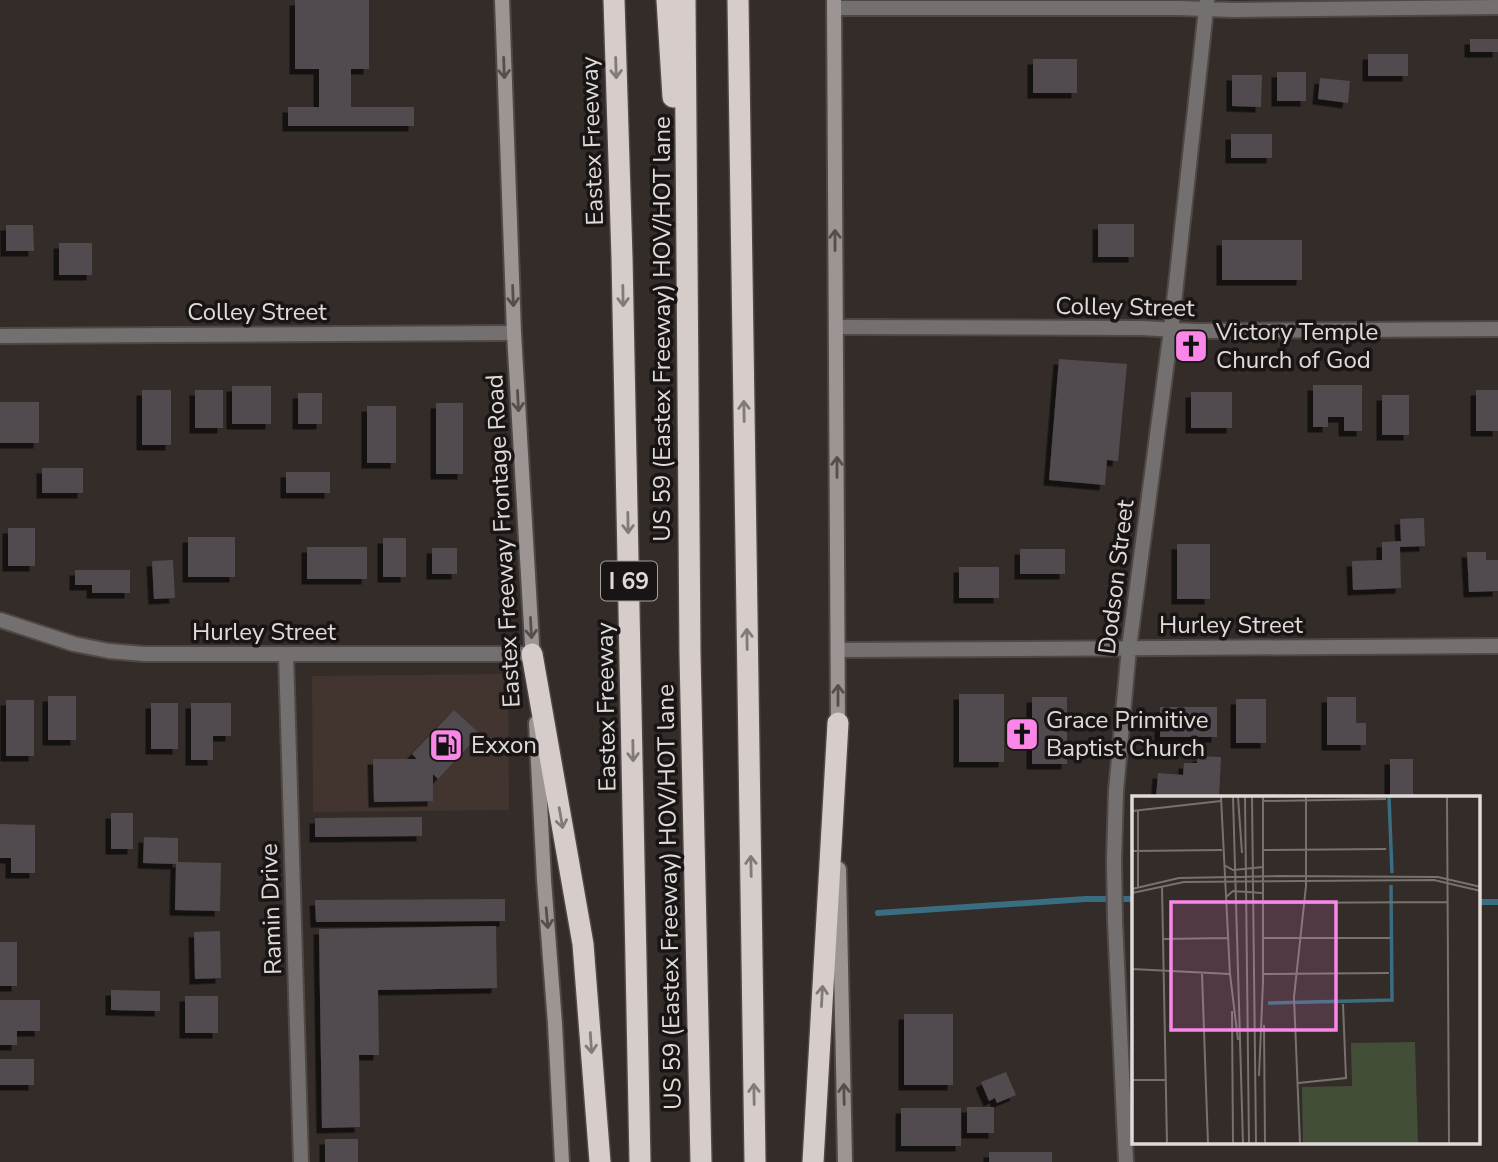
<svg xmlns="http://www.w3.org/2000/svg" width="1498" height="1162" viewBox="0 0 1498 1162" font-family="'Nunito Sans',sans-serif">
<defs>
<filter id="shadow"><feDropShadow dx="-5.5" dy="5.5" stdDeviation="0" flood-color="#0009"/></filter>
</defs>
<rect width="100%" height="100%" fill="#332c29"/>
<path fill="#42352f" d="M508 674 509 810 313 812 312 676Z"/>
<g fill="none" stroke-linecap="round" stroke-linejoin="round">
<path stroke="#3a6d7f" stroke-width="6" d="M1479 902H1498
M878 913 1086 899H1134"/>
</g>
<path fill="#514b50" filter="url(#shadow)" d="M295 0H369V69H351V107H414V126H288V107H319V69H295Z
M1470 39H1498V52H1470Z
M1368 54H1408V76H1368Z
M1033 59H1077V93H1033Z
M1277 72H1306V101H1277Z
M1232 75H1262L1261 107 1232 106Z
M1320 78 1350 81 1348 103 1318 99Z
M1231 134H1272V158H1231Z
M1098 224H1134V257H1098Z
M6 225H33L34 251H6Z
M1222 240H1302V280H1222Z
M59 243H92V275H59Z
M1059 359 1127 364 1118 461 1107 460 1105 485 1049 480Z
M1313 385H1362V431H1344V417H1328V427H1313Z
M232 386H271V424H232Z
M142 390H171V445H142Z
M195 390H223V428H195Z
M1476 390H1498V431H1476Z
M1191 392H1232V428H1191Z
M298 393H322V424H298Z
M1382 395H1409V435H1382Z
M0 402H39V443H0Z
M436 403H463V474H436Z
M367 406H396V463H367Z
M42 468H83V493H42Z
M286 472H330V493H286Z
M1424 518 1425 546 1400 547 1401 588 1353 590 1352 561 1382 560V542L1401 541 1400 519Z
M8 528H35V566H8Z
M188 537H235V577H188Z
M383 538H406V577H383Z
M1177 544H1210V599H1177Z
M307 547H367V579H307Z
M432 548H457V574H432Z
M1020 549H1065V574H1020Z
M1467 552H1486V560H1498V591L1469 592Z
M173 560 175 598 154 599 152 561Z
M959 567H999V598H959Z
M75 570H130V593H92V585H75Z
M959 694H1004V762H959Z
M48 696H76V740H48Z
M1032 697H1067V764H1032Z
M1327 697H1356V723H1366V745H1327Z
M1236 699H1266V743H1236Z
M6 700H34V756H6Z
M151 703H178V749H151Z
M191 703H231V736H213V760H191Z
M1160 707H1217V737H1160Z
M454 710 480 734 438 779 433 774V801L374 802 373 759H417L412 754Z
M1198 756 1221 757 1219 798H1156L1158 773 1183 775 1184 763H1197Z
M1390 759H1413V798H1390Z
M111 813H133V849H111Z
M422 817V836L315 837V818Z
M0 824 35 825V873H11V858H0Z
M144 837 178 838V862L221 863 220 911 175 910 176 864 143 863Z
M505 899V921L316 922 315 900Z
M496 926 497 988 378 990 379 1055H359L360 1127 322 1128 319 929Z
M220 931 221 978 195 979 194 932Z
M0 942H17V986H0Z
M111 990 160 991V1011L111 1010Z
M185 996H218V1033H185Z
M0 1000H40V1031H17V1045H0Z
M904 1014H953V1085H904Z
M0 1059H34V1085H0Z
M1006 1072 1016 1095 997 1103 995 1098 989 1101 981 1082Z
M967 1107H994V1133H967Z
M901 1108H961V1146H901Z
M325 1139H358V1162H325Z
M989 1152H1052V1162H989Z"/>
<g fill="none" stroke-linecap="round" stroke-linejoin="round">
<g stroke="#4f4845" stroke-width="18">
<path id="minor" d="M834 8H1179L1233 10 1498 7
M836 327 1141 328 1196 331 1498 329
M0 336 514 333
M0 620 74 644 109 651 144 654H532
M838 650 1498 646
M286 655 301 1162
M1126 1162 1115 921 1114 860 1116 791 1129 648 1171 330 1207 0"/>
</g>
<g stroke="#4f4845" stroke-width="18">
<path id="secondary" d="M502 0 514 333 533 661
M834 0 838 730
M536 723 544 880 555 1024 562 1162
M839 869 845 1162"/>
</g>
<g stroke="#4f4845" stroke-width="24">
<path id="motorway" d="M614 0 622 258 640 1162
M667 0 673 97
M685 0 690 654 701 1162
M738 0 755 1162
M532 654 583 944 600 1162
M813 1162 838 723"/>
</g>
<use href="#minor" stroke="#74706f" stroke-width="14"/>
<use href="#secondary" stroke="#9c9593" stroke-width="14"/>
<use href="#motorway" stroke="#d6ccc9" stroke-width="21"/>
</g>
<defs><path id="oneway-shaft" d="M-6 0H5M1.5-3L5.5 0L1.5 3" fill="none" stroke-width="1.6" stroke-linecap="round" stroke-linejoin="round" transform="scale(1.75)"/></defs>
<g stroke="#544f4d">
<use href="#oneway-shaft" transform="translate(504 68) rotate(88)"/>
<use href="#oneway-shaft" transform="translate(835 240) rotate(-90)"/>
<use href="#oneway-shaft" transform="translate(513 296) rotate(88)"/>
<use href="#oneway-shaft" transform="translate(518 401) rotate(87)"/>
<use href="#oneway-shaft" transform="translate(837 467) rotate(-90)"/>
<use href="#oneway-shaft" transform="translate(531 628) rotate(87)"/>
<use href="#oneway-shaft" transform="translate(838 695) rotate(-90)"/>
<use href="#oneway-shaft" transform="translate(547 918) rotate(85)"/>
<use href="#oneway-shaft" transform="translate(844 1094) rotate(-91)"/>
</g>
<g stroke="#817a78">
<use href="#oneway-shaft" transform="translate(616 68) rotate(88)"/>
<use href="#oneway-shaft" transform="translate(623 296) rotate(89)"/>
<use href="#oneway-shaft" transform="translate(744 411) rotate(-91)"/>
<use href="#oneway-shaft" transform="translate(628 523) rotate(89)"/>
<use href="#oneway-shaft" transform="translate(747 639) rotate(-91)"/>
<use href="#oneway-shaft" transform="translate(633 751) rotate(89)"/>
<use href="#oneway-shaft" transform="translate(561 818) rotate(80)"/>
<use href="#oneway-shaft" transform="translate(751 866) rotate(-91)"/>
<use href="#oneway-shaft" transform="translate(822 996) rotate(-87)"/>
<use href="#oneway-shaft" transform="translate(591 1043) rotate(86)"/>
<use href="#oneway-shaft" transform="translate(754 1094) rotate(-91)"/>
</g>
<defs>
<g id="church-square" transform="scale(1.75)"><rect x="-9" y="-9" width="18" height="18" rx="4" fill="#fa87e7" stroke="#191514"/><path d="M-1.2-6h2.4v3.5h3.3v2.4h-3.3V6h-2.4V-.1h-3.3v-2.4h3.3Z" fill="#111"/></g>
<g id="fuel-square" transform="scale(1.75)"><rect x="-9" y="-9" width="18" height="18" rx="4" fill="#fa87e7" stroke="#191514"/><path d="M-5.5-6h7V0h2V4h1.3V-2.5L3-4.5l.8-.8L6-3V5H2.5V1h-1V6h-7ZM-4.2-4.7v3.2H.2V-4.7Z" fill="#111"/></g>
</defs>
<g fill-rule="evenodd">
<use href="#church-square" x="1191" y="346"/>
<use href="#church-square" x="1022" y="734"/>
<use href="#fuel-square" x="446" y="745"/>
</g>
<g text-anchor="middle" stroke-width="7" stroke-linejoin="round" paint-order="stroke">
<rect fill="#191514" stroke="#a4a09e" stroke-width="2" x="601" y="561.5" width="56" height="39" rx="5"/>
<g font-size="23" font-weight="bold" fill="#e0dbd9">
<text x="629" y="589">I 69</text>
</g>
<g font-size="24" fill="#e0dbd9" stroke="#191514">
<text transform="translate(592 141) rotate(-92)" y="8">Eastex Freeway</text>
<text transform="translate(1125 307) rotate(1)" y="8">Colley Street</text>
<text x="257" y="320">Colley Street</text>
<text transform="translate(662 329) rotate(-90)" y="8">US 59 (Eastex Freeway) HOV/HOT lane</text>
<text transform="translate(503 541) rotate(-93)" y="8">Eastex Freeway Frontage Road</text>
<text transform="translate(1116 577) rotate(-83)" y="8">Dodson Street</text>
<text x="1231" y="633">Hurley Street</text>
<text x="264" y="640">Hurley Street</text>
<text transform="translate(606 707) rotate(-91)" y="8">Eastex Freeway</text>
<text transform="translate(669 897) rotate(-91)" y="8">US 59 (Eastex Freeway) HOV/HOT lane</text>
<text transform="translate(271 909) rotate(-92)" y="8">Ramin Drive</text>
</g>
<g font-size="24" fill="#e0dbd9" stroke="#191514" text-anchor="start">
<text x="1216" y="340">Victory Temple<tspan x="1216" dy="28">Church of God</tspan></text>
<text x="1046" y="728">Grace Primitive<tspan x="1046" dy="28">Baptist Church</tspan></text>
<text x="471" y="753">Exxon</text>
</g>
</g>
<g transform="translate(1132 796)">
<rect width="348" height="348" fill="#332c29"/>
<path d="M283 246 286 348H171L170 291 220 290 219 247Z" fill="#434e38"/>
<path fill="none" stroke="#3a6d7f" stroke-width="3.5" d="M257 1 260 77M136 207 260 204 259 89"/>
<path fill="none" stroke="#78726f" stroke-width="2" d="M89 1 98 179M101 1 111 348M106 1 110 57M113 1 117 348M120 1 124 348M131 1V186M315 1 317 348M131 5 254 3M6 14V92M0 15 89 5M131 54 254 53M0 55 90 54M92 69 101 74 131 71M30 91 35 348M0 93 47 82 147 80 306 81 349 91M0 97 52 86 302 84 349 95M94 101 101 95 130 97M131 107 316 106M131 142H258M30 143 96 142M0 173 98 178M70 178 76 348M98 178 106 244M131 178 257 177M100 215 101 348M132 229 133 348M127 280 131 186M0 284H33M166 287 214 282 211 208M168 348 162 201 174 90V1"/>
<path fill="#fa87e7" fill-opacity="0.15" stroke="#fa87e7" stroke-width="3.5" d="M39 106H204V234H39Z"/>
<rect width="348" height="348" fill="none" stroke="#e0dbd9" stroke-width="3.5"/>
</g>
</svg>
